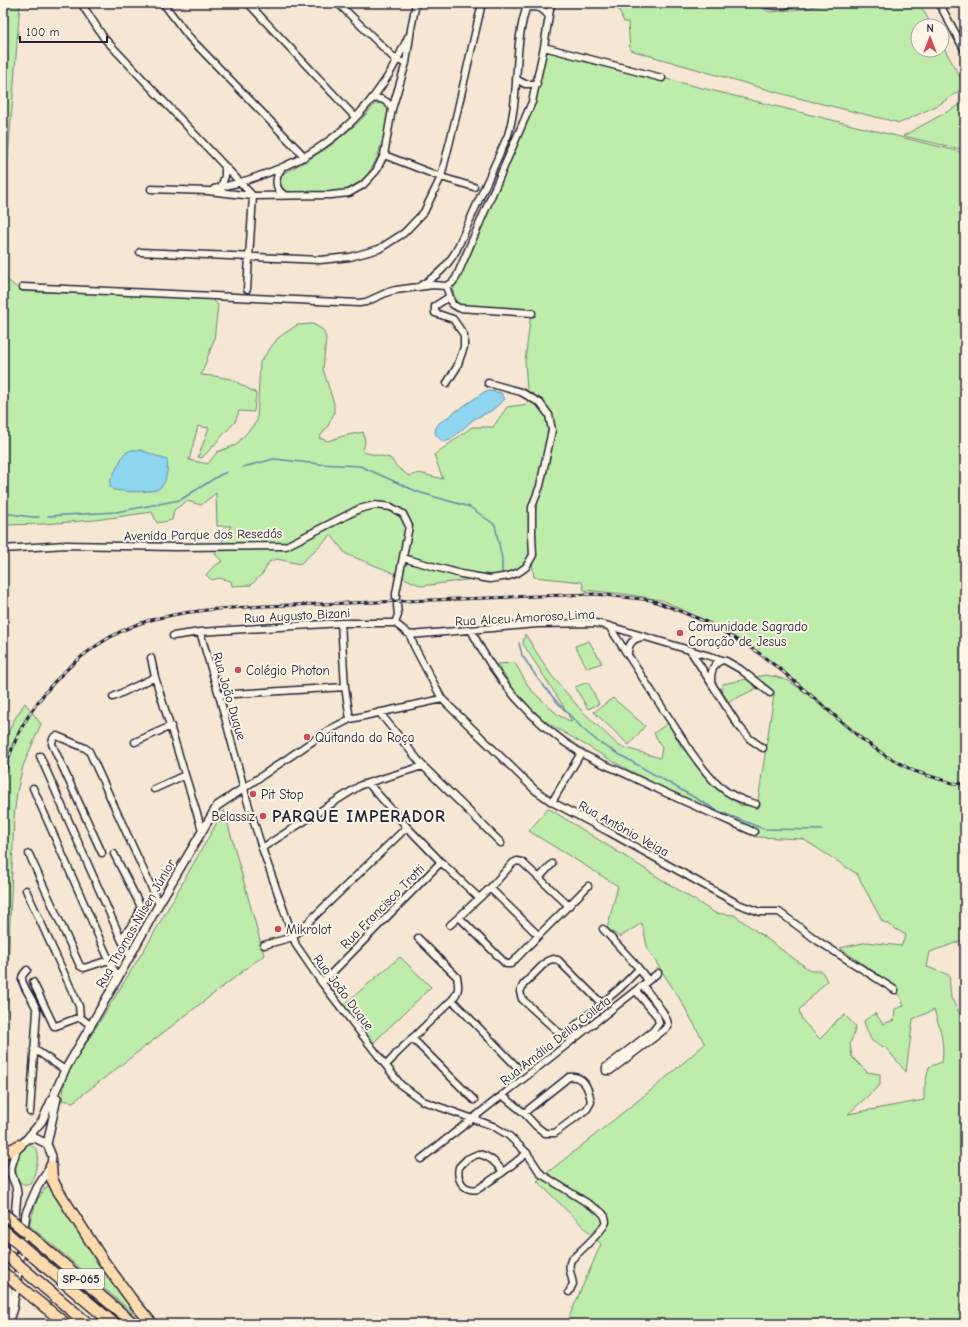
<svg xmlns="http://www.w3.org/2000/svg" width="968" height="1327" viewBox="0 0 968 1327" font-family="'Comic Neue',sans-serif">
<rect width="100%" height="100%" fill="#f5e7d3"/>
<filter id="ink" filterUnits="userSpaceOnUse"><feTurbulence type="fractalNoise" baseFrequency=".025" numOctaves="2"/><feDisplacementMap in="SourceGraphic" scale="8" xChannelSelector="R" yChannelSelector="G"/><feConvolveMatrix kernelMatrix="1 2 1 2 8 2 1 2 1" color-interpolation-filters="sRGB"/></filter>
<g filter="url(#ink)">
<path fill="#beecab" stroke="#708773" d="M3 3H20L13 96 7 169 4 277 21 291 211 298 218 305 214 340 201 375 214 376 231 379 256 393 254 412 239 411 235 422 202 458 198 457 209 428 198 426 189 460 208 464 217 452 236 445 257 421 260 362 278 338 297 325 313 324 323 330 326 338 323 369 334 404V413L328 426 319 438 328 441 343 436 363 432 365 441 363 452 390 458 397 467 409 476 419 473 443 479 434 455 472 427H493L507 407 528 404 525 361 531 313 459 308 453 293 456 278 532 102 544 47 686 84 965 153V939L947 946 930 952 927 967 949 975 951 998 964 1021 965 1028V1324H566L601 1244 537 1181 655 1087 705 1044 680 999 648 950 642 923 620 937 607 928 618 886 529 831 548 808 715 913 734 915 811 971H822L827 981 799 1010 802 1020 820 1039 828 1031 837 1020 845 1015 856 1027 850 1044 852 1057 867 1072 880 1074V1085L848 1114 924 1100V1089L929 1067 942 1062C945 1042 940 1028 934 1010L913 1019 906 1072 886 1048 872 1041 867 1031 864 1021 875 1013 883 1024 894 1020 895 1009 904 1006 896 987 840 948 867 942 901 946 906 935 882 921 857 874 803 839 756 837 623 767 539 718 515 691 497 664 515 663 530 689 558 715 572 722 562 704 523 644 525 634 551 675 582 711 619 746 660 758 662 748 654 733 668 723 682 748 741 806 758 801 774 695 757 688 729 702 722 692 723 684 765 675 777 677 789 681 832 711 759 652 711 623 662 600 624 594 584 590 582 582 534 577 531 558 524 567 510 574 422 586 384 569 346 554 331 535 300 564 277 559 269 562 263 573 251 585 232 586 231 581 219 578 212 580 206 575 212 568 222 561 215 554 231 526H217L216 493 201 505 187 501 174 510 172 520 157 523 152 512 95 520 44 524 3 525Z
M616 3H752L770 12 802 9 827 3H919L932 26H918V50H942V44L965 87 940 104 900 123 790 96 630 50 628 22H624Z
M965 102V150L903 136Z
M381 103C386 104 389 107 389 112 381 148 376 187 332 193 317 195 300 192 286 191L282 187 280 182 281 177 284 173 308 160 330 146 359 122 375 104Z
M589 641 602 663 587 668 575 646Z
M588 682 599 704 588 709 575 687Z
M613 698 645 726 629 745 594 712Z
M25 703 41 724 23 766 17 792 14 817 3 1100V745L14 720Z
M224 810 264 955 73 1102 62 1100 66 1076 150 940Z
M400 957 431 987 373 1043 341 1007Z
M29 1144C33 1146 36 1148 38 1152 39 1157 34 1179 31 1182 22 1189 16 1178 16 1170 15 1159 17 1153 24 1145Z
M48 1185 53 1189 146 1324 29 1225 37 1200Z"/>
<path fill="#8ed5ef" stroke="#638da7" d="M492 391 501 393 505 399 491 411 474 419 450 440 443 442C435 434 432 433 439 423L484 392Z
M131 450H141L167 460C168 469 167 482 160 488 154 493 123 492 115 490 113 490 112 488 110 487V481L124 454Z"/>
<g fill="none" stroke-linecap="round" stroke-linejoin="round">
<path stroke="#638da7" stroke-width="1.5" d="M243 467 274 459 320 464 360 466 418 492 470 507 495 525 502 559V574
M3 513 32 517H39
M48 516 116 512 180 500 220 475 227 472
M519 643 522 655 538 679 557 702 583 729 601 744 718 811 764 829 822 830"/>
<g stroke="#22223b" stroke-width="9">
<path id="minor" d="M81 3 104 38 253 196 247 289
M163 3 189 37 305 157
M248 3 355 117
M338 3 396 60 406 63
M764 3C774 8 786 5 797 3
M939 3 965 51
M527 7C539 7 541 7 549 16
M544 47 662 78
M516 79 525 84H537
M372 99C381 97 388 101 392 109
M384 155 441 177 474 187
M281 169C275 178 274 188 284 195
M221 187 225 176V167
M151 189 208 191 253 196 331 195 349 193 363 185 376 171 384 155 392 109 406 63 411 29 416 3
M214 189C286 172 342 146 384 82 394 68 401 52 408 37
M140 252 320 260 350 257 379 249 404 233 424 212 441 177 456 117 482 3
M420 286C438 275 445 269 456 251L508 135C521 92 512 46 528 3
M446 286 452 304 459 308 532 313
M23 287 359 303 366 302 388 292 396 290 433 285 446 286 452 283 456 278 532 102 544 47 551 3
M447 383 457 367 464 347V335L453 319 435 313V306L449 297
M3 549 66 545 176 547 286 546 359 509 375 505 391 507 403 514 409 526 396 593V597
M403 558 461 574 490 579 509 576 519 572 526 567 533 555 532 535V507L540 486 552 430 549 415 540 403 521 392 488 383
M341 623 345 687 350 719
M395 623 410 635 414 646 442 699 535 790 552 802 609 832 738 904 760 912H779L818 941 895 990
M395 623 398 615 397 605
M609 626 691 752C710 779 723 796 756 804
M471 630C495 679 533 724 581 753 596 762 614 768 630 776 671 796 713 814 754 832
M200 632 219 695 247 800 262 848 296 945 322 983 401 1085 423 1101 493 1126 508 1135 527 1153 541 1174 600 1211C604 1214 606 1217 606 1222 604 1230 578 1253 571 1260 567 1268 572 1276 573 1284L569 1292
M410 635 537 624 595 623 609 626 726 661 740 669 770 693
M173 636 200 632 341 623H395
M690 650 738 725 750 739 763 748
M628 655C628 644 632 638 644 637
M151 658 155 677 202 830
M711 682C711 673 712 663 723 660
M219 695 345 687
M113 697 155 677
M379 712 423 766 501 843
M135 742 171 726
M40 756 121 939C128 929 141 918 140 905L114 854
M368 783 407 827 441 862 479 898
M33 788 109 960 118 978
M244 788 329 730 350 719 442 699
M154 789 185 775
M552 802 581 753
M262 848 361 785 423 766
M102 853 52 744C52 740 53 737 57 736L85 748 89 751 159 904
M29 854 80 966 84 968 109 960
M539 878 552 864
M490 888 538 935
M26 890 79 1006 80 1017 90 1025
M569 906 522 862 517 861 513 863 490 888 459 917 506 964H511C536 937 563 912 588 886
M450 925 459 917
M603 929 636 965 647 979V981
M121 939 130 957
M264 945 293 937 407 827
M27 970C25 972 22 975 22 978 21 985 35 1002 37 1011L30 1112
M33 982 54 1026H56L80 1017
M322 983 441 862
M636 991 657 1016 659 1023 653 1031 606 1067V1071H610L668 1027C670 1017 649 994 643 986
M452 1000 517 1067
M601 1003 558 960 553 959 547 961 523 985 520 992 522 999 557 1031 562 1034 568 1032 620 988 639 969
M412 1038 474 1100
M34 1049 65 1070
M386 1065 392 1059 396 1054 452 1000C459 992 459 987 457 977L418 938
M502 1095 524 1113 536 1126 545 1133H555L587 1109 591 1102C589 1089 584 1075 569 1077L524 1113
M478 1154C490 1156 496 1163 503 1172L478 1189C464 1192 456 1180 459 1167L467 1159Z
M421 1159 658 973
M503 1172 527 1153"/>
</g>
<g stroke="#22223b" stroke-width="10">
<path id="tertiary" d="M27 1139 35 1138 47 1144
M5 1324 17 1194 16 1186 11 1174V1167L16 1151 42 1121 65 1070 118 978 159 904 217 806 244 788
M8 1324 13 1308 26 1213 37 1188 51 1166 52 1156 47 1144 57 1098"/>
</g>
<g stroke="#22223b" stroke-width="13">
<path id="trunk" d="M3 1154 20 1145
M51 1166 52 1179 57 1189 102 1259 132 1300 152 1324
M27 1233 134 1324
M20 1287 66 1324"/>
</g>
<g stroke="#22223b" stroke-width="14">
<path id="motorway" d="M26 1250 114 1324
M23 1269 88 1324"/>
</g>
<use href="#minor" stroke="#fcf5e5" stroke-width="6"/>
<use href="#tertiary" stroke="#fcf5e5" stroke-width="7"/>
<use href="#trunk" stroke="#fedbac" stroke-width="10"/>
<use href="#motorway" stroke="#fedbac" stroke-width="11"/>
<g stroke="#22223b" stroke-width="3">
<path id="rail" d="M3 782C15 710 79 642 147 621 185 610 226 608 265 606L594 594 651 600 675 609 706 622 756 651 781 670 863 740 886 756 914 771 952 783 965 784"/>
</g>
<use href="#rail" stroke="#fcf5e5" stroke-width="1.5" stroke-dasharray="4.5" stroke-linecap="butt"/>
<g stroke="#22223b" stroke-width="13" stroke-linecap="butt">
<path id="trunk-bridge" d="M3 1213 27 1233
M3 1272 20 1287"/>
</g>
<g stroke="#22223b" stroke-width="14" stroke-linecap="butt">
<path id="motorway-bridge" d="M3 1230 26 1250
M3 1252 23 1269"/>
</g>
<use href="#trunk-bridge" stroke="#fedbac" stroke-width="10"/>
<use href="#motorway-bridge" stroke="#fedbac" stroke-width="11"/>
</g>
</g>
<g fill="#d1495b" stroke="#fcf5e5" stroke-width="1.5">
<circle cx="680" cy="633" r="4"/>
<circle cx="238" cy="670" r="4"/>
<circle cx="307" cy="737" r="4"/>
<circle cx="253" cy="794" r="4"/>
<circle cx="263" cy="816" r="4"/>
<circle cx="278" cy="929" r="4"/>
</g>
<g text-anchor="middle" stroke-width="4" stroke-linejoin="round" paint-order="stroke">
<rect fill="#fcf5e5" stroke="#63616e" stroke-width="1" x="58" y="1269" width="46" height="20" rx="3"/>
<g font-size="12" font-weight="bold" fill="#22223b">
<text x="81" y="1283">SP-065</text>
</g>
<g font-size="13" fill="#22223b" stroke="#fcf5e5">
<text transform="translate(203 534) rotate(-1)" y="5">Avenida Parque dos Resedás</text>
<text transform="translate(297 615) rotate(-3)" y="5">Rua Augusto Bizani</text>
<text transform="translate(525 617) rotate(-3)" y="5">Rua Alceu Amoroso Lima</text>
<text transform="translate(230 696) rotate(74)" y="5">Rua João Duque</text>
<text transform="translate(624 828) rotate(29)" y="5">Rua Antônio Veiga</text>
<text transform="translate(382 906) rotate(-45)" y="5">Rua Francisco Trotti</text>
<text transform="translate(135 923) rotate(-60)" y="5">Rua Thomas Nilsen Júnior</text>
<text transform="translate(344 992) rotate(53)" y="5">Rua João Duque</text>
<text transform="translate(555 1040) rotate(-38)" y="5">Rua Amália Della Colleta</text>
</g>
<g font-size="13" fill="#22223b" stroke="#fcf5e5" text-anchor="start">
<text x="688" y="631">Comunidade Sagrado<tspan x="688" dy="15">Coração de Jesus</tspan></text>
<text x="246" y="675">Colégio Photon</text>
<text x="315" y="742">Quitanda da Roça</text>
<text x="261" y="799">Pit Stop</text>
<text x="255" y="821" text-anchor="end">Belassiz</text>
<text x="286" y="934">Mikrolot</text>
</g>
<g font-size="17" font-weight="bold" letter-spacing="1" fill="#22223b" stroke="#fcf5e5">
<text x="359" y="822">PARQUE IMPERADOR</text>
</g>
</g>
<rect width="968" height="1327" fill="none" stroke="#fcf5e5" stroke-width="16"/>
<rect x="8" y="8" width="952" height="1311" fill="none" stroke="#22223b" stroke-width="1.5" filter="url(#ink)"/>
<g transform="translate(930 38)"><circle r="19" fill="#fcf5e5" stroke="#a5a1a1"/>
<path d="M0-3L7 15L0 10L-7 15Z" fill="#d1495b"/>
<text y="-6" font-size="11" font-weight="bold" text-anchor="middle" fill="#22223b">N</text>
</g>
<path d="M20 36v6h87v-6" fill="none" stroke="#22223b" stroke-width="2"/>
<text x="26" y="36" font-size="12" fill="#22223b" stroke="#fcf5e5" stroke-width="3" paint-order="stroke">100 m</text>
</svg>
